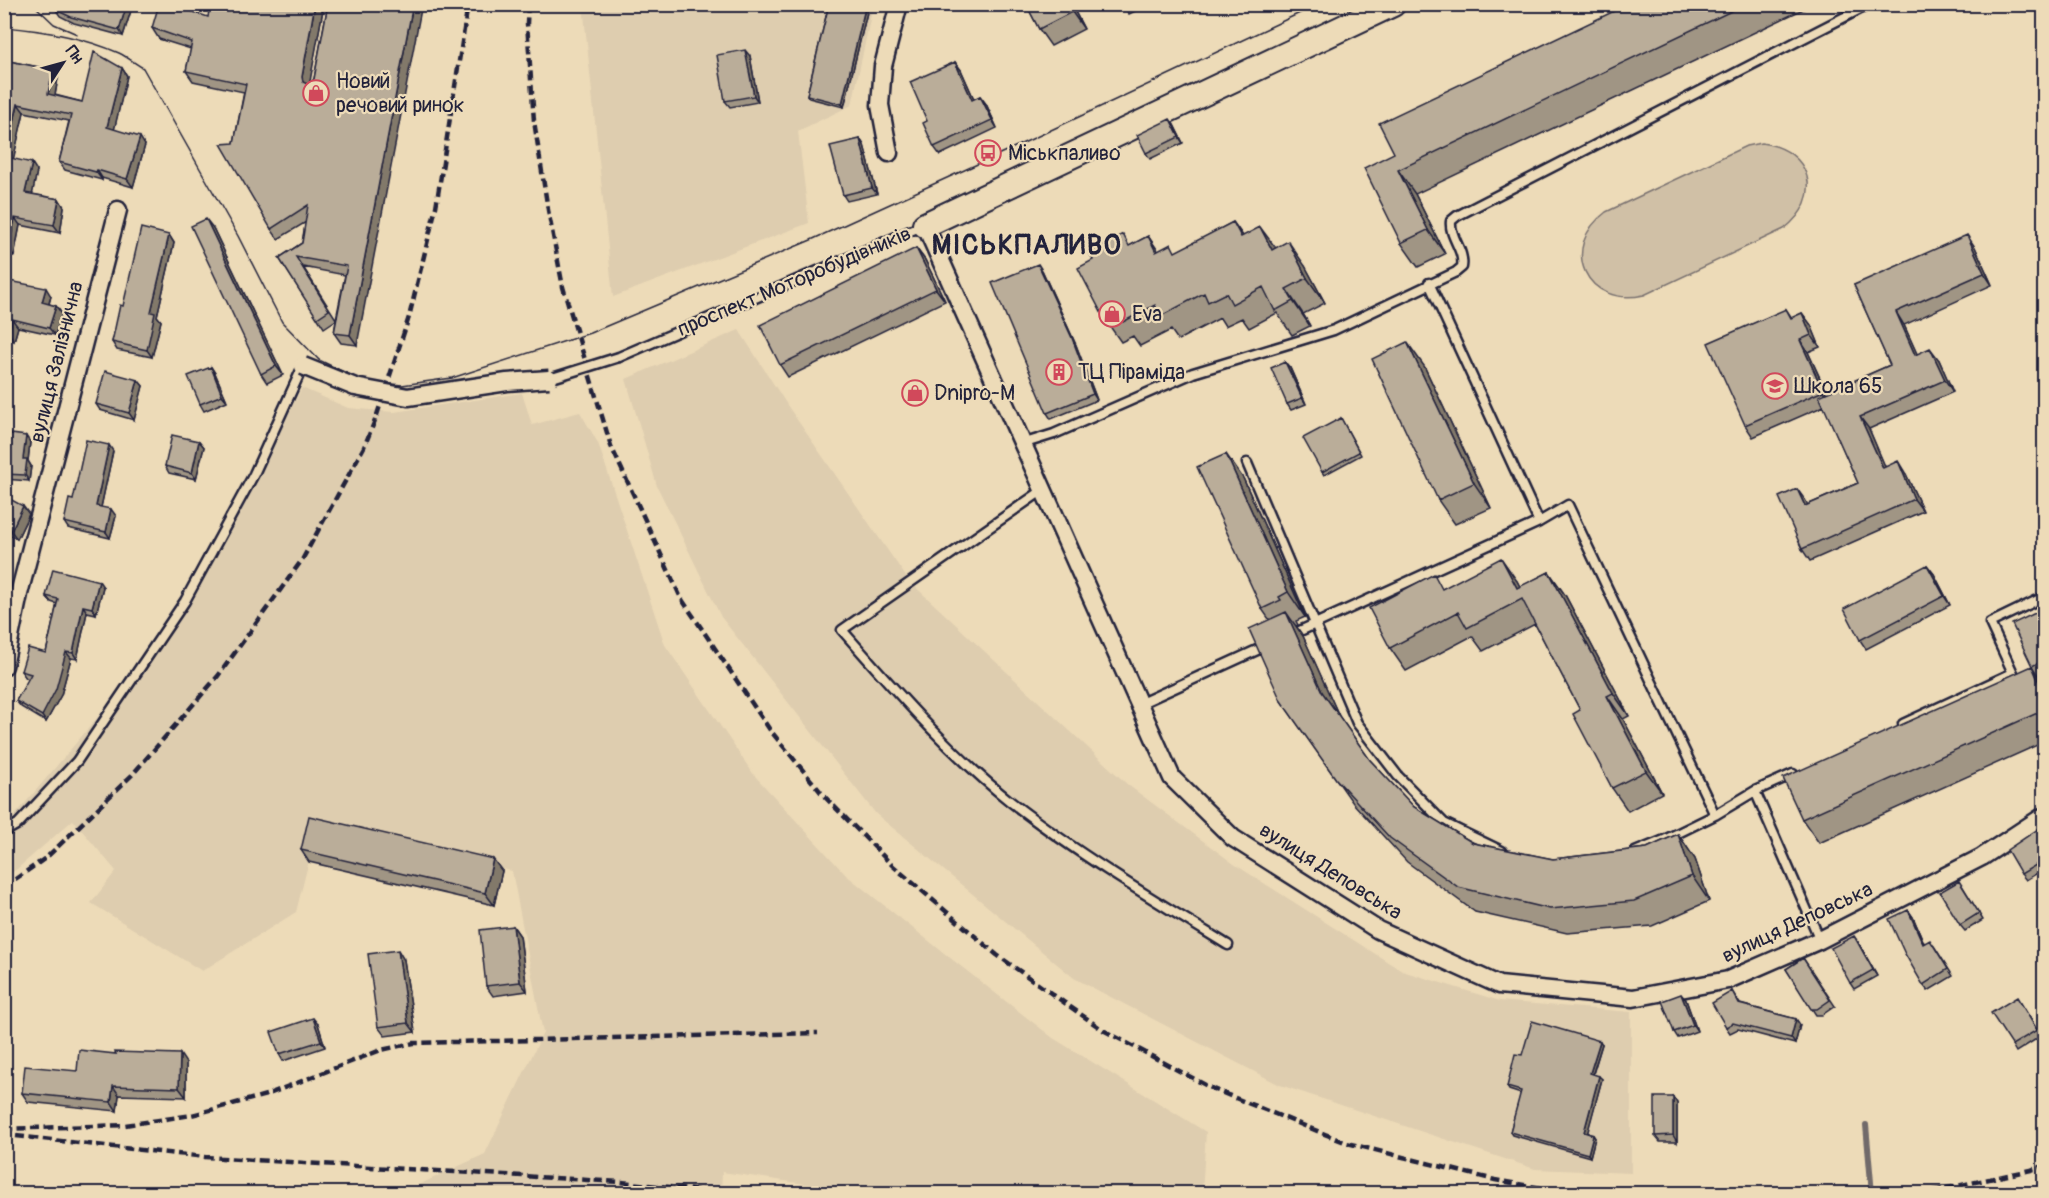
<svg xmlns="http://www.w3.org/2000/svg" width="2049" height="1198" viewBox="0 0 2049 1198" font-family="Pangolin,sans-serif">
<rect width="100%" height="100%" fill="#eddbb8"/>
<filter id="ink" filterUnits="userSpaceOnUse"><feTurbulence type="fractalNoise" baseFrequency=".0167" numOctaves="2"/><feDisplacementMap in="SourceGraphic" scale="12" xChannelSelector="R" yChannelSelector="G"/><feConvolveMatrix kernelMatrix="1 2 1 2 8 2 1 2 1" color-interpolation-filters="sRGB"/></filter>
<g filter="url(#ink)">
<path fill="#decdaf" d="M583 5H873L852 105 798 131 809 223 613 297Z
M739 330 789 408 909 581 1128 785 1234 864 1402 971 1500 1001 1631 1012V1173L1535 1169 1280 1085 1074 978 876 814 721 617 657 486 626 379Z
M302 388 348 408 394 412 522 393 532 425 580 412 598 443 665 645 754 775 846 875 949 957 1053 1038 1206 1132 1202 1193H867L722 1172 721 1193H401L485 1154 543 1033 512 871 317 829 296 912 202 971 91 903 116 871 73 820 17 869 5 877V827L180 620Z"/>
<path fill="#d0c0a6" stroke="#797170" stroke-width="1.5" d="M1761 143C1812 149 1825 198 1784 229L1644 295C1586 308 1558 248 1606 212L1746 146Z"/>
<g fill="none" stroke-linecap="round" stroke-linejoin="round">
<path stroke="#716a6b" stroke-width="6" d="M1866 1125 1872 1194"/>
<g stroke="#22223b" stroke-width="13">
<path id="lane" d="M1429 283 1539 522 1568 505 1715 815 1755 791 1820 940
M619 357 924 225
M1022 444 1054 434 1193 373 1334 330 1456 272 1462 267C1465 250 1449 237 1451 221L1457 216 1870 4
M1247 463 1357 723 1398 776 1444 823 1502 851
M1043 490 842 630C895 690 948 752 1011 802 1079 855 1154 900 1228 945
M1291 635 1539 522
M1139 704 1268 645
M1903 724 2013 673 1990 623 2044 597
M1755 791 1793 774
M4 832 18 824 77 761 185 601 254 474 303 366
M1635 852 1662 841 1715 815"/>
</g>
<g stroke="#22223b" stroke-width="21">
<path id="street" d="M889 153 880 105 883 66 899 4
M925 225 1172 778 1233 838 1378 930 1499 985 1633 998 1728 980 1820 940 1982 857 2044 816
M4 666 19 594 118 210"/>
</g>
<g stroke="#22223b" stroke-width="28">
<path id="secondary" d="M925 225 1393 4"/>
</g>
<use href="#lane" stroke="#eddbb8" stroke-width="8"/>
<use href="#street" stroke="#eddbb8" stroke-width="16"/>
<use href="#secondary" stroke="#eddbb8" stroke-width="24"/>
<path stroke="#22223b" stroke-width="1.5" d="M33 4 54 24 77 34
M4 27C41 30 85 38 119 53 127 57 135 63 143 68L238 236 282 322 319 360 363 381 402 385 452 378 590 333 811 240 1017 146 1319 4"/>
<path stroke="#22223b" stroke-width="4.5" stroke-dasharray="9 4.5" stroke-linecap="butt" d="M528 4 527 23 534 121 548 210 563 287 611 446 681 598 770 730 824 796 892 865 997 955 1103 1030 1213 1089 1347 1143 1495 1180 1576 1194
M4 887 47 857 132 775 218 676 302 560 364 447 376 418 409 317 436 207 468 4
M4 1129 125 1125 192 1115 266 1095 381 1050 414 1043 818 1033
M16 1136 205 1157 621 1182 734 1194
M1920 1194 2031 1170 2044 1166"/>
<g stroke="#22223b" stroke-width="13" stroke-linecap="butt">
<path id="lane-bridge" d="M549 379 619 357"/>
</g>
<g stroke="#22223b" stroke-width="21" stroke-linecap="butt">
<path id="street-bridge" d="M303 366 355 387 408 397 507 382 549 379"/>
</g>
<use href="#lane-bridge" stroke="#eddbb8" stroke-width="8"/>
<use href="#street-bridge" stroke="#eddbb8" stroke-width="16"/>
</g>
<path fill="#a09584" stroke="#22223b" stroke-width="1.5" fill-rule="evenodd" d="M133 4 123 36 74 23 60 16 56 10Z
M324 4 309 83 312 82 314 79 328 4 357 345 341 343 334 333 336 320 324 328 279 258 302 243 306 222 278 239 271 229 234 143 244 92 193 81 186 71 191 49 159 39 152 28 208 17ZM303 267 345 275 336 319Z
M829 4H869L844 107 809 98 807 95Z
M1026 4H1071L1084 29 1051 46 1039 29Z
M1122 4H1150L1129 14Z
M1629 4H1814L1415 194 1445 254 1418 267 1401 243 1394 153Z
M750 56 758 102 730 107 725 101Z
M4 60 53 70 58 78 55 95 82 102 122 68 127 76 114 129 145 145 133 187 102 178V180L65 170 59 162 69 121 24 112 13 159 37 171 32 194 59 199 64 207 60 233 20 225 14 256 4 254Z
M955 62 961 70 974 99 980 96 986 104 997 128 940 155 934 147 927 121Z
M1174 125 1183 143 1150 159 1146 153Z
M860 139 864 145 877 194 847 201 843 195Z
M1233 222 1243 236 1275 248 1305 266 1325 303 1303 314 1310 326 1292 335 1277 313 1249 328 1242 318 1225 326 1220 318 1178 340 1171 330 1140 346 1133 336 1121 342 1104 318 1131 245 1148 236 1158 251 1177 252Z
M213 228 283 375 267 383 261 374Z
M169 235 174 243 157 316 161 321 152 357 117 350 112 342 123 306Z
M1975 247 1992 285 1904 325 1917 354 1939 360 1953 392 1869 429 1885 467 1906 474 1923 511 1810 561 1802 549 1797 489 1807 505 1858 483 1824 406 1753 437 1745 425 1786 309 1792 318 1802 313 1811 325 1820 347 1808 352 1827 393 1890 365 1854 285Z
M916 248 925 260 945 301 788 377 780 365Z
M1042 270 1076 345 1097 400 1051 419 1047 413Z
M4 280 51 296 49 304 56 306 62 314 55 335 18 327 14 341 4 339Z
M1285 362 1290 368 1306 404 1291 410 1287 404Z
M1424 366 1491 508 1455 524 1438 500Z
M211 367 215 373 227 401 204 411 200 404Z
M138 380 143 386 134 420 100 410 96 404Z
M1341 418 1361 455 1324 475 1322 472Z
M4 433 30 442 28 461 31 466 29 481 4 479Z
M199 441 204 447 196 479 169 473 165 466Z
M113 451 101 507 116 516 110 538 68 528 64 522 73 500Z
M1243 478 1305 617 1296 621 1298 625 1296 626 1303 636 1339 716 1370 760 1414 807 1473 843 1553 859 1647 848 1678 834 1695 859 1709 901 1652 926 1567 933 1475 912 1407 862 1353 803 1281 701 1269 619 1262 609Z
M4 496 29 514 17 539 8 534 4 545Z
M1927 565 1934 574 1950 605 1866 649 1860 640Z
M1549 572 1565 595 1629 716 1623 719 1662 793 1628 811 1612 788 1580 710 1535 624 1483 651 1472 636 1406 671 1390 648 1444 588 1517 581 1520 587Z
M103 587 96 614 87 612 77 659 71 658 61 695 46 722 21 707 16 701 29 679 26 678 21 671 46 653 57 604 51 602 46 596Z
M2044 609V742L1819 843 1802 819 2032 666Z
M2044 825V869L2026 880 2021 874Z
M301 850 502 871 494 905 309 862Z
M1963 887 1983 920 1965 931 1960 925Z
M1908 910 1913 917 1924 943 1934 946 1953 976 1928 991 1923 985Z
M513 926 520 936 527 991 493 996 486 986Z
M1858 942 1877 976 1854 989 1850 983Z
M1803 958 1835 1006 1822 1015H1816L1786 969Z
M404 960 415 1032 385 1036 378 1027Z
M1732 991 1740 1004 1796 1019 1800 1025 1795 1044 1738 1029 1730 1033 1726 1027Z
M1686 1000 1697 1031 1678 1038 1674 1032Z
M2021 1003 2041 1036 2016 1052 2012 1045Z
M318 1024 325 1047 283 1061 279 1054Z
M1602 1044 1593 1074 1602 1079 1587 1133 1593 1135 1595 1138 1590 1157 1512 1135 1510 1132 1521 1094 1509 1090 1507 1087 1522 1055Z
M186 1063V1097L119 1095 117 1111 28 1102 22 1093 77 1071Z
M1677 1103V1142H1660L1655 1136Z"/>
<path fill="#82796b" stroke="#22223b" stroke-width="1.5" d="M127 4H133L123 36 119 30Z
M315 4H324L309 87 303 82 302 77Z
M413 4H422L357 345 350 335Z
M866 4H869L844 107 842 104Z
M1068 4H1071L1084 29 1072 12Z
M745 50 750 56 758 102 754 96Z
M955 62 961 70 978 108 972 100Z
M122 68 127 76 113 135 107 127Z
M53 70 58 78 54 101 48 94Z
M980 96 986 104 997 128 992 120Z
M18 104 24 112 12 165 6 157Z
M1170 119 1174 125 1183 143 1179 137Z
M140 137 145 145 133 187 127 179Z
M860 139 864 145 877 194 872 188Z
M32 163 37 171 31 201 25 193Z
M97 170 102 178V180L96 172Z
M1398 170 1415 194 1445 254 1428 230Z
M59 199 64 207 60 233 54 225Z
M15 218 20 225 14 256 8 248Z
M206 219 213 228 283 375 276 366Z
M1233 222 1250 246 1241 237Z
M1260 227 1278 251 1272 250Z
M169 235 174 243 157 316 161 321 152 357 147 350 151 312Z
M1967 235 1975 247 1992 285 1984 273Z
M1148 236 1165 261 1156 252Z
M1288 241 1305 266 1325 303 1307 278Z
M916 248 925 260 945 301 936 289Z
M1038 264 1042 270 1076 345 1097 400 1093 394Z
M46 288 51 296 47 310 42 302Z
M1286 289 1303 314 1310 326 1293 301Z
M56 306 62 314 55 335 49 328Z
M1896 312 1904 325 1923 367 1915 355Z
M1802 313 1811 325 1820 347 1811 335Z
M12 319 18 327 14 341 9 333Z
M1800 340 1808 352 1831 403 1823 391Z
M1407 342 1424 366 1491 508 1474 483Z
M1930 348 1939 360 1953 392 1945 380Z
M1285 362 1290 368 1306 404 1302 398Z
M211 367 215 373 227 401 222 395Z
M138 380 143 386 134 420 129 413Z
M1860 417 1869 429 1891 480 1883 468Z
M26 436 30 442 28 461 31 466 29 481 25 475 23 459Z
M199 441 204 447 196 479 192 473Z
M109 445 113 451 100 512 96 506Z
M1226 454 1243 478 1305 617 1288 592Z
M1898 461 1906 474 1923 511 1914 499Z
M1797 489 1806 501 1813 518 1805 506Z
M23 506 29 514 17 539 11 531Z
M111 509 116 516 110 538 106 532Z
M4 529 8 534 4 545Z
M1501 558 1517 581 1533 611 1517 588Z
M1927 565 1934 574 1950 605 1944 596Z
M1549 572 1565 595 1629 716 1613 693Z
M99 581 103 587 96 614 92 608Z
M83 606 87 612 77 659 73 653Z
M1286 612 1303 636 1339 716 1322 692Z
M66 652 71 658 61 695 46 722 42 716Z
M2032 666 2044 684V694Z
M1607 696 1623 719 1662 793 1646 771Z
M1678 834 1695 859 1709 901 1692 876Z
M493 859 502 871 494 905 485 893Z
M1908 910 1913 917 1927 950 1923 944Z
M513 926 520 936 527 991 520 982Z
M1854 936 1858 942 1877 976 1873 970Z
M398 950 404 960 415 1032 408 1023Z
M1681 994 1686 1000 1697 1031 1693 1025Z
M313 1018 318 1024 325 1047 321 1041Z
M1796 1019 1800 1025 1795 1044 1791 1038Z
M1600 1041 1602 1044 1592 1076 1590 1073Z
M180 1054 186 1063V1097L179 1088Z
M1599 1076 1602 1079 1587 1135 1584 1132Z
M113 1086 119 1095 117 1111 111 1102Z
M1673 1097 1677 1103V1142L1673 1135Z
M1593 1135 1595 1138 1590 1157 1588 1154Z"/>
<path fill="#baad99" stroke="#22223b" stroke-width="1.5" d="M58 4H127L119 30 71 17 56 10Z
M159 4H170L208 17 210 4H315L302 77 303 82 307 84 312 82 314 79 328 4H413L350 335 334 333 347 266 296 257 329 310 317 318 279 258 302 243 308 205 271 229 221 144 234 143 246 84 186 71 192 42 152 28Z
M829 4H866L842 104 807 95Z
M1026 4H1068L1072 12 1039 29Z
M1629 4H1746L1398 170 1428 230 1401 243 1364 168 1394 153 1379 123Z
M745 50 754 96 725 101 717 55Z
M94 52 122 68 107 127 140 137 127 179 97 170 96 172 59 162 71 115 18 104 6 157 32 163 25 193 59 199 54 225 15 218 8 248 4 247V60L53 70 48 94 82 102Z
M955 62 972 100 980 96 992 120 934 147 923 123 927 121 910 82Z
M1170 119 1179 137 1146 153 1137 135Z
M860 139 872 188 843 195 830 146Z
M206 219 276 366 261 374 191 226Z
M1233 222 1241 237 1260 227 1272 250 1288 241 1307 278 1286 289 1293 301 1275 311 1263 287 1232 304 1226 293 1208 302 1204 293 1161 316 1155 305 1123 322 1118 311 1104 318 1078 268 1093 260 1089 252 1123 234 1129 246 1148 236 1156 252 1171 244 1175 252Z
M141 228 169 235 151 312 155 313 147 350 112 342 120 305 123 306Z
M1967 235 1984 273 1896 312 1915 355 1930 348 1945 380 1860 417 1883 468 1898 461 1914 499 1802 549 1779 497 1797 489 1805 506 1858 483 1819 396 1890 365 1854 285Z
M916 248 936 289 780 365 760 325Z
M1038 264 1072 338 1093 394 1047 413 992 283Z
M4 280 46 288 42 302 56 306 49 328 12 319 9 333H4Z
M1786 309 1791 318 1802 313 1811 335 1800 340 1823 391 1745 425 1708 343Z
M1407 342 1474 483 1438 500 1372 359Z
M1285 362 1302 398 1287 404 1271 368Z
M211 367 222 395 200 404 188 376Z
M105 371 138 380 129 413 96 404Z
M1341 418 1359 452 1322 472 1303 438Z
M4 433 26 436 23 459H27L25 475 4 474Z
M172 435 199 441 192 473 165 466Z
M86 440 109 445 96 506 111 509 106 532 64 522 69 499 73 500Z
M1226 454 1288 592 1279 597 1281 600 1262 609 1197 467Z
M4 496 23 506 11 531 4 527Z
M1501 558 1517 588 1549 572 1613 693 1607 696 1646 771 1612 788 1573 714 1580 710 1522 599 1467 628 1458 612 1390 648 1369 608 1434 574 1442 589Z
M1927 565 1944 596 1860 640 1844 609Z
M53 569 99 581 92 608 83 606 73 653 66 652 56 689 42 716 16 701 31 674 21 671 28 648 46 653 58 599 46 596Z
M2044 609V660L2032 666 2012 624Z
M1286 612 1322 692 1370 760 1414 807 1473 843 1553 859 1647 848 1678 834 1692 876 1634 901 1550 909 1458 887 1390 838 1336 779 1281 701 1249 629Z
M2032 666 2044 694V710L1802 819 1783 778Z
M309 816 493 859 485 893 301 850Z
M2044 825V860L2021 874 2007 850Z
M1959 881 1979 913 1960 925 1940 892Z
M1908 910 1923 944 1930 940 1948 969 1923 985 1905 954 1889 919Z
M513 926 520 982 486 986 480 930Z
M1854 936 1873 970 1850 983 1831 948Z
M398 950 408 1023 378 1027 368 954Z
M1803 958 1830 1000 1817 1009H1811L1786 969Z
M1732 991 1739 1004 1796 1019 1791 1038 1733 1023 1726 1027 1712 1003Z
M1681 994 1693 1025 1674 1032 1662 1001Z
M2017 997 2037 1030 2012 1045 1991 1013Z
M313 1018 321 1041 279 1054 271 1032Z
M1532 1021 1600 1041 1590 1073 1599 1076 1584 1132 1593 1135 1588 1154 1510 1132 1521 1091 1507 1087 1515 1054 1522 1055Z
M79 1050 116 1054 115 1052 180 1054 179 1088 113 1086 111 1102 22 1093 25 1066 77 1071Z
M1655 1097H1673V1135L1655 1136Z"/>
</g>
<defs>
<g id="shop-ring" transform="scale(1.35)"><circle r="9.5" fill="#eddbb8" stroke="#d1495b" stroke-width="1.5"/><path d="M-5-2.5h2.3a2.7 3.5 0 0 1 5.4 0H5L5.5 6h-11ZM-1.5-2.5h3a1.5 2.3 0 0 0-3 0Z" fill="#d1495b"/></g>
<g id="bus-ring" transform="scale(1.35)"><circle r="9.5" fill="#eddbb8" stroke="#d1495b" stroke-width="1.5"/><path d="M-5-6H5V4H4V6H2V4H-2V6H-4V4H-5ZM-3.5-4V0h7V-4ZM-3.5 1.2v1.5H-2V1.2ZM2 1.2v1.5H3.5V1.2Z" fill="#d1495b"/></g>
<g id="building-ring" transform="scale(1.35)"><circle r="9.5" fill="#eddbb8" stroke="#d1495b" stroke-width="1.5"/><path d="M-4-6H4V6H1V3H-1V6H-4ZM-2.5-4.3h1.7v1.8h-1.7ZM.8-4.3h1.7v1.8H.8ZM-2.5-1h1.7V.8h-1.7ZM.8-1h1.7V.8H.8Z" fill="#d1495b"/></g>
<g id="school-ring" transform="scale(1.35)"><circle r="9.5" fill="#eddbb8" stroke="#d1495b" stroke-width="1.5"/><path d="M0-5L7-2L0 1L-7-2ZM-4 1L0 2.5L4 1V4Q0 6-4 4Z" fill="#d1495b"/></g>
</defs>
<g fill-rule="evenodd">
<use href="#shop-ring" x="316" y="93"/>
<use href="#bus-ring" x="988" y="153"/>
<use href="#shop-ring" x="1112" y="314"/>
<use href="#building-ring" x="1059" y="372"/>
<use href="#school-ring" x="1775" y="386"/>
<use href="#shop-ring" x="915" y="393"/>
</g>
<g text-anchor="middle" stroke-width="4.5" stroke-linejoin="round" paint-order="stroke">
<g font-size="21" fill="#22223b" stroke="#eddbb8" text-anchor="start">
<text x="336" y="88">Новий<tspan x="336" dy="24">речовий ринок</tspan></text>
<text x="1008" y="160">Міськпаливо</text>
<text x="1132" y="321">Eva</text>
<text x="1078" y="379">ТЦ Піраміда</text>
<text x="1794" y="393">Школа 65</text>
<text x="934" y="400">Dnipro-M</text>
</g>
<g font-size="21" fill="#22223b" stroke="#eddbb8">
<text transform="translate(794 281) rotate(-23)" y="7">проспект Моторобудівників</text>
<text transform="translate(56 362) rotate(-76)" y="7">вулиця Залізнична</text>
<text transform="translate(1331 871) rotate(32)" y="7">вулиця Деповська</text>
<text transform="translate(1797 922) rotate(-25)" y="7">вулиця Деповська</text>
</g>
<g font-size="27" font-weight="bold" letter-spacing="1.5" fill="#22223b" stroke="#eddbb8">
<text x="1027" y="254">МІСЬКПАЛИВО</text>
</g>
</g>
<rect width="2049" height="1198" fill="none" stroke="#eddbb8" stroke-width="24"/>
<rect x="12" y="12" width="2025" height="1174" fill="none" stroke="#22223b" stroke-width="2" filter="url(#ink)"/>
<g transform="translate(63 63) rotate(54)" stroke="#eddbb8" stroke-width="4.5" paint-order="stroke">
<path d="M0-4.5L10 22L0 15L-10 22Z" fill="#22223b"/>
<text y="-9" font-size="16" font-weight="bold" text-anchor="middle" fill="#22223b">Пн</text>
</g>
</svg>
